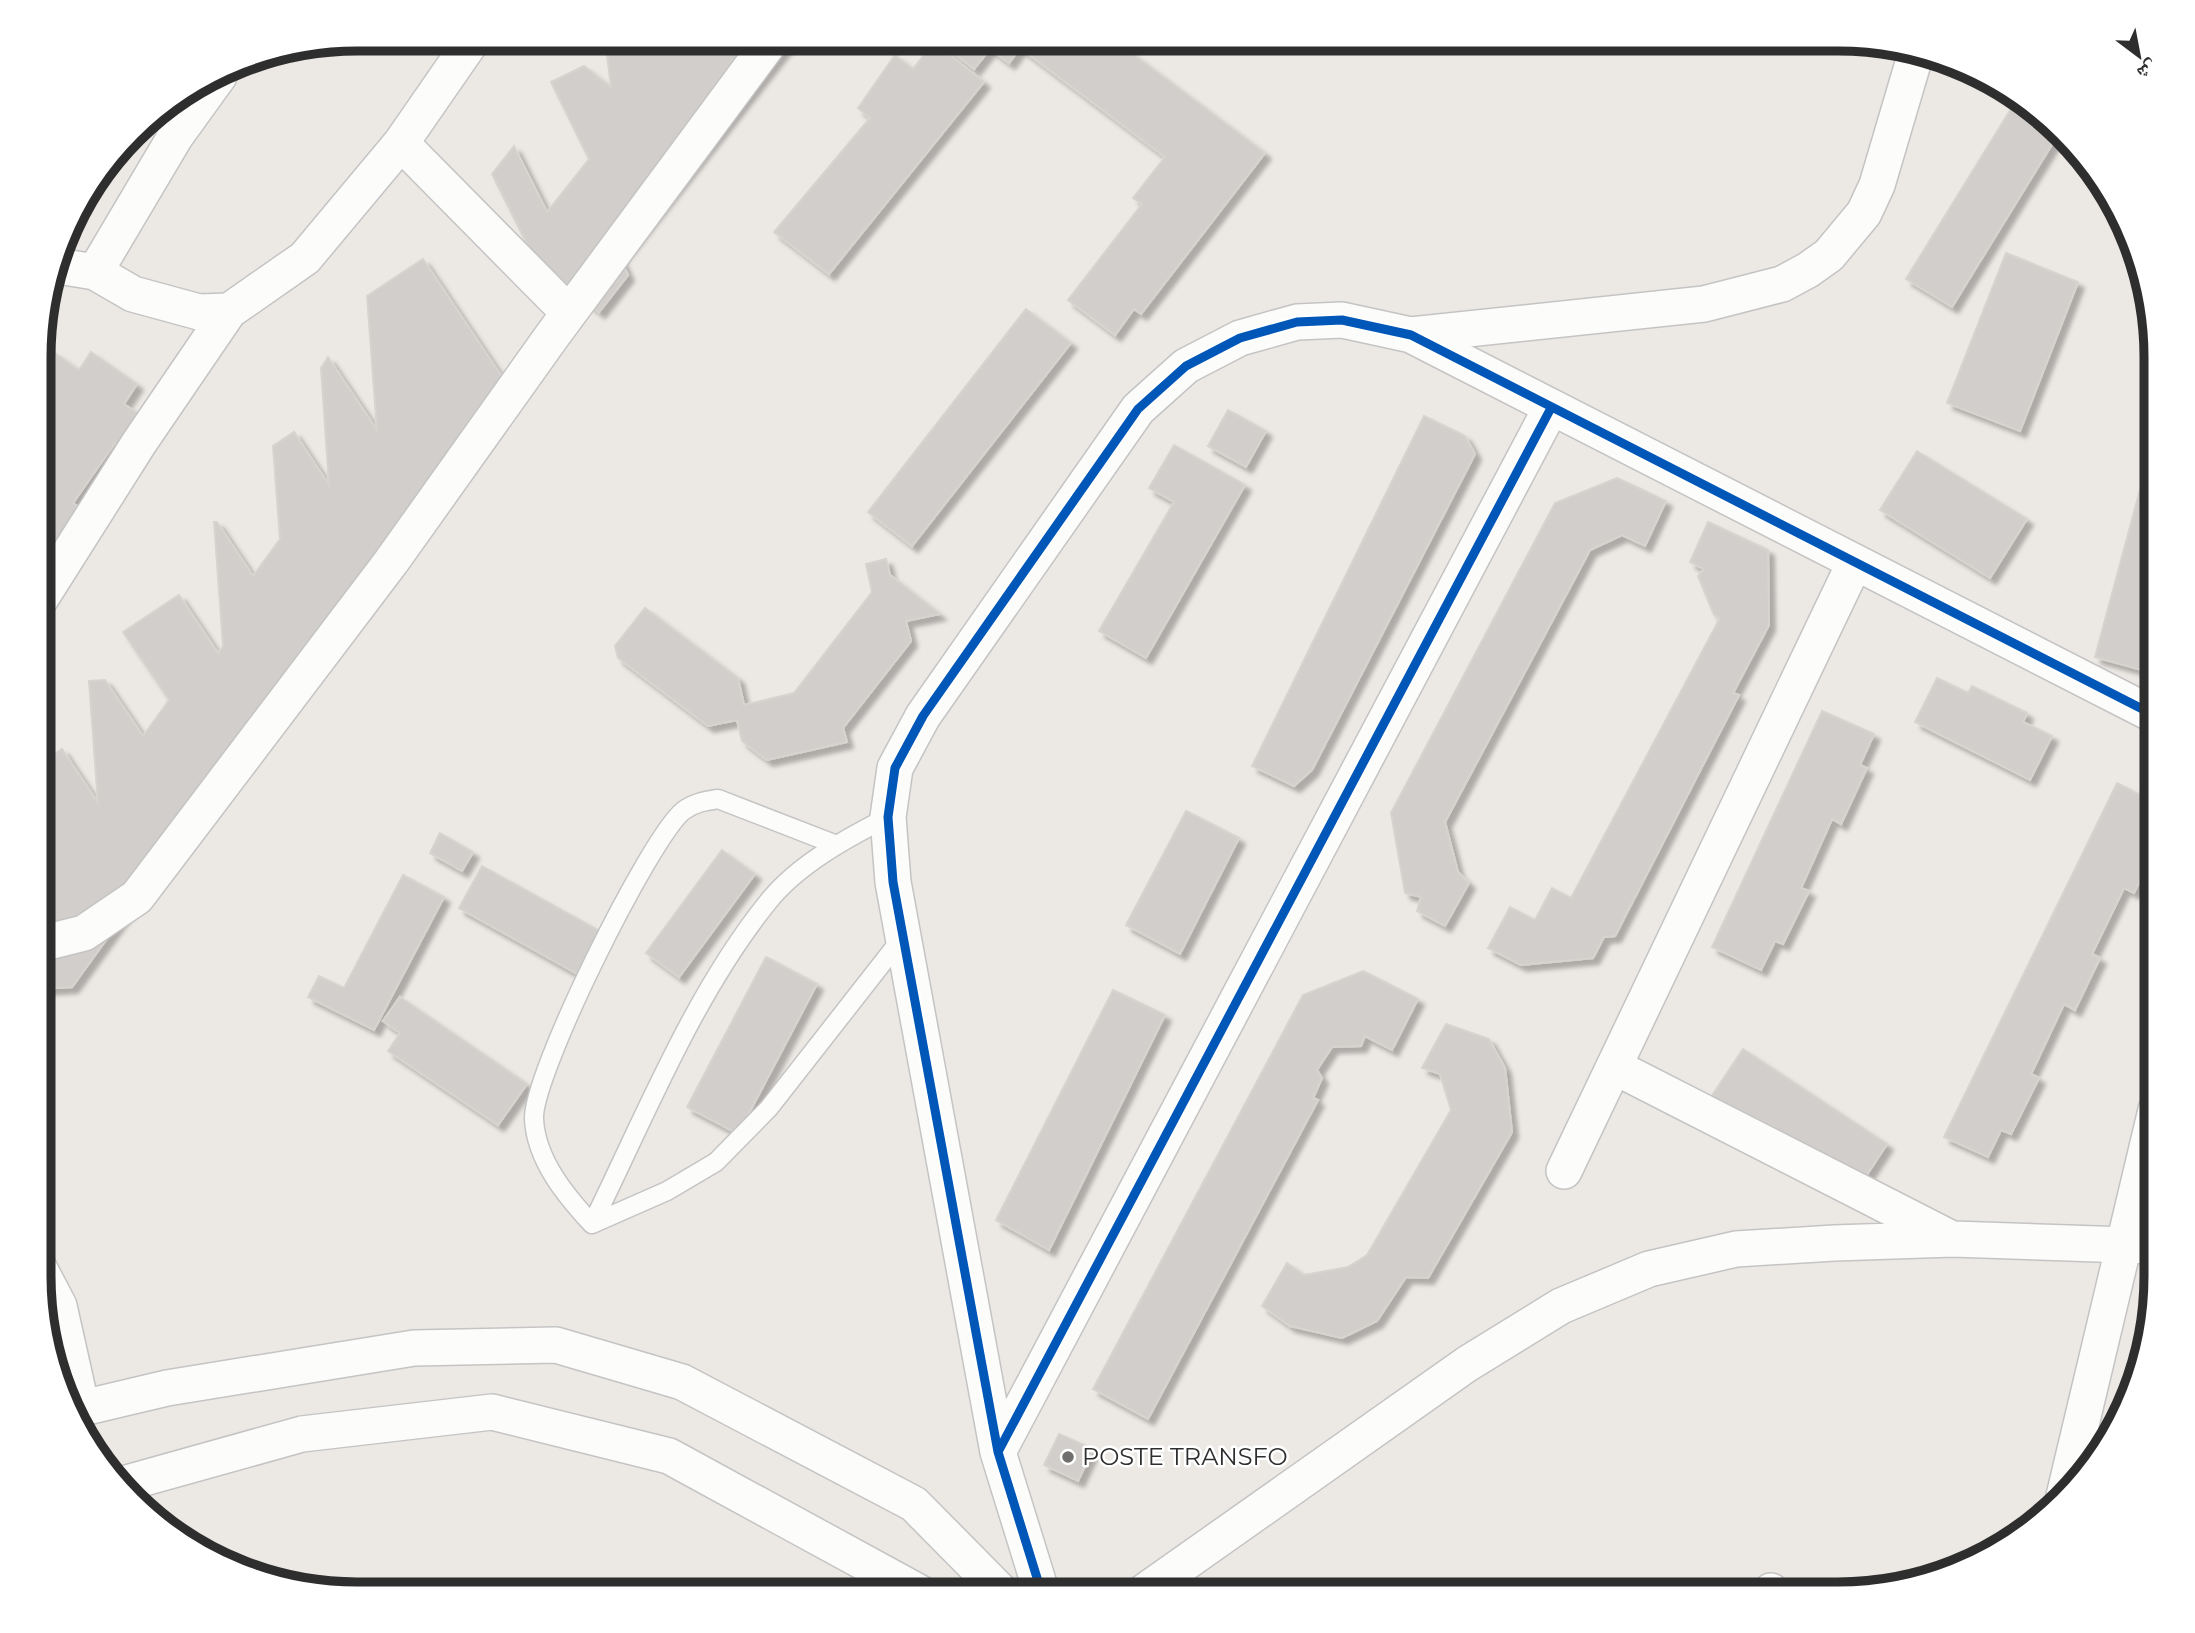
<svg xmlns="http://www.w3.org/2000/svg" width="2195" height="1633" viewBox="0 0 2195 1633" font-family="Montserrat,'Noto Naskh Arabic',sans-serif">
<defs>
<filter id="shadow"><feDropShadow dx="6" dy="6" stdDeviation="2" flood-color="#0004"/></filter>
</defs>
<rect width="100%" height="100%" fill="#ece8e4"/>
<path fill="#d1cecb" stroke="#d7d4d0" stroke-width="2" filter="url(#shadow)" d="M605 39H653L661 53 672 39H792L620 258 628 275 599 312 536 262 492 174 514 146 547 212 589 159 551 82 584 66 611 87Z
M935 39H1113L1265 153 1141 314 1134 309 1115 335 1068 300 1142 204 1133 198 1165 157 1020 48 1009 63 990 49 974 69Z
M934 42 984 82 829 274 774 232 870 118 858 108 895 55 913 69Z
M2017 99 2048 117 2059 133 1952 307 1906 279Z
M2006 253 2078 282 2020 431 1947 403Z
M423 259 514 395 481 421 72 987 40 989V764L62 749 98 803 89 681 105 680 143 736 169 700 123 632 179 595 218 653 223 646 214 522H217L253 576 280 539 273 446 294 432 329 485 321 368 328 357 377 430 367 296Z
M1026 309 1071 343 912 546 868 512Z
M91 352 137 384 124 404 149 421 124 449 115 443 73 503 88 513 60 541 41 528V417L53 400 41 392V374L55 353 79 370Z
M1228 410 1266 431 1246 467 1208 446Z
M1424 416 1465 436 1475 454 1312 770 1294 786 1252 766Z
M2156 430V674L2095 657Z
M1174 445 1245 485 1146 658 1099 631 1174 502 1149 488Z
M1917 451 2027 519 1990 578 1880 510Z
M1617 478 1666 501 1645 546 1622 535 1590 550 1445 822 1458 872 1469 883 1445 926 1417 911 1421 897 1405 893 1391 813 1555 503Z
M1708 522 1768 550 1769 625 1733 693 1739 695 1615 936 1604 937 1593 958 1521 965 1488 948 1510 907 1535 920 1552 888 1571 898 1720 618 1714 615 1698 576 1704 569 1690 562Z
M886 559 890 575 940 614 906 621 911 641 843 728 847 742 767 760 742 741 737 720 708 726 618 658 615 646 645 608 738 678 744 705 794 693 872 592 866 564Z
M1937 678 1968 693 1972 686 2027 713 2023 722 2052 736 2030 780 1915 722Z
M1822 711 1874 734 1860 765 1867 768 1841 824 1832 819 1801 888 1809 891 1783 944 1775 941 1761 970 1712 947Z
M2117 783 2156 803V827L2152 835 2156 836V847L2134 893 2124 888 2092 954 2100 958 2075 1010 2064 1004 2031 1074 2039 1078 2011 1134 2001 1130 1988 1157 1944 1137Z
M1186 811 1239 838 1180 954 1126 925Z
M440 833 473 852 462 871 430 853Z
M722 850 755 874 679 977 646 953Z
M482 866 603 933 579 975 459 908Z
M403 875 444 897 374 1030 308 997 319 976 344 988Z
M766 957 817 984 738 1134 687 1107Z
M1363 971 1418 999 1392 1050 1365 1036 1361 1046 1332 1047 1317 1070 1322 1078 1313 1098 1318 1100 1148 1419 1093 1389 1303 995Z
M1113 990 1165 1015 1049 1250 996 1220Z
M400 997 527 1084 498 1125 388 1051 400 1033 383 1021Z
M1446 1024 1489 1039 1505 1068 1512 1132 1428 1278 1406 1277 1377 1321 1342 1338 1290 1326 1262 1306 1287 1263 1304 1275 1348 1267 1367 1255 1451 1110 1440 1074 1422 1068Z
M1743 1049 1887 1144 1851 1199 1707 1103Z
M1059 1434 1093 1449 1078 1481 1044 1465Z"/>
<g fill="none" stroke-linecap="round" stroke-linejoin="round">
<g stroke="#c5c4c5" stroke-width="21">
<path id="service" d="M592 1224C566 1196 536 1160 534 1119 532 1075 649 839 683 811 693 803 705 801 718 799L834 844
M592 1224C644 1119 694 993 768 902 797 865 847 838 888 817
M592 1224 667 1191 716 1162 769 1108 902 938"/>
</g>
<g stroke="#c5c4c5" stroke-width="38">
<path id="minor" d="M401 143 569 313
M58 266 95 272 133 294 199 312 229 311 305 258 401 143 473 39
M95 272 175 137 219 76
M1411 335 1704 304 1782 284 1808 270 1829 255 1864 213 1877 185 1916 53
M41 598 139 443 229 311
M40 944 84 933 137 897 391 562 552 336 772 39
M1615 1067 1950 1238
M1564 1171 1855 562
M39 1268 59 1306 82 1409
M70 1411 167 1388 414 1348 556 1345 682 1382 914 1504 1003 1594
M998 1452 1551 408
M123 1484 302 1434 492 1412 669 1456 922 1594
M2064 1496 2156 1110
M1042 1594 998 1452 893 882 888 817 895 768 923 716 1138 409 1186 366 1240 338 1297 322 1342 320 1411 335 2156 716
M1141 1594 1467 1364 1561 1306 1649 1269 1736 1249 1834 1243 1953 1239 2156 1246
M1770 1594 1771 1591"/>
</g>
<use href="#service" stroke="#fcfcfb" stroke-width="18"/>
<use href="#minor" stroke="#fcfcfb" stroke-width="35"/>
<g stroke="#fff" stroke-width="13">
<path id="cycleway" d="M998 1452 1551 408
M1042 1594 998 1452 893 882 888 817 895 768 923 716 1138 409 1186 366 1240 338 1297 322 1342 320 1411 335 2156 716"/>
</g>
<use href="#cycleway" stroke="#0057b8" stroke-width="9"/>
</g>
<circle fill="#706f6e" stroke="#fff" stroke-width="2.5" cx="1068" cy="1457" r="7"/>
<g text-anchor="middle" stroke-width="5" stroke-linejoin="round" paint-order="stroke">
<g font-size="24" fill="#2e2e2e" stroke="#fff" text-anchor="start">
<text x="1082" y="1465">POSTE TRANSFO</text>
</g>
</g>
<path d="M0 0H2195V1633H0ZM357 51H1838A306 306 0 0 1 2144 357V1276A306 306 0 0 1 1838 1582H357A306 306 0 0 1 51 1276V357A306 306 0 0 1 357 51Z" fill="#fff" fill-rule="evenodd"/>
<path fill="none" stroke="#2e2e2e" stroke-width="9" d="M357 51H1838A306 306 0 0 1 2144 357V1276A306 306 0 0 1 1838 1582H357A306 306 0 0 1 51 1276V357A306 306 0 0 1 357 51Z"/>
<g transform="translate(2139 56) rotate(148)" stroke="#ffffff" stroke-width="5" paint-order="stroke">
<path d="M0-5L12 26L0 18L-12 26Z" fill="#2e2e2e"/>
<text y="-10" font-size="19" font-weight="bold" text-anchor="middle" fill="#2e2e2e">ش</text>
</g>
</svg>
